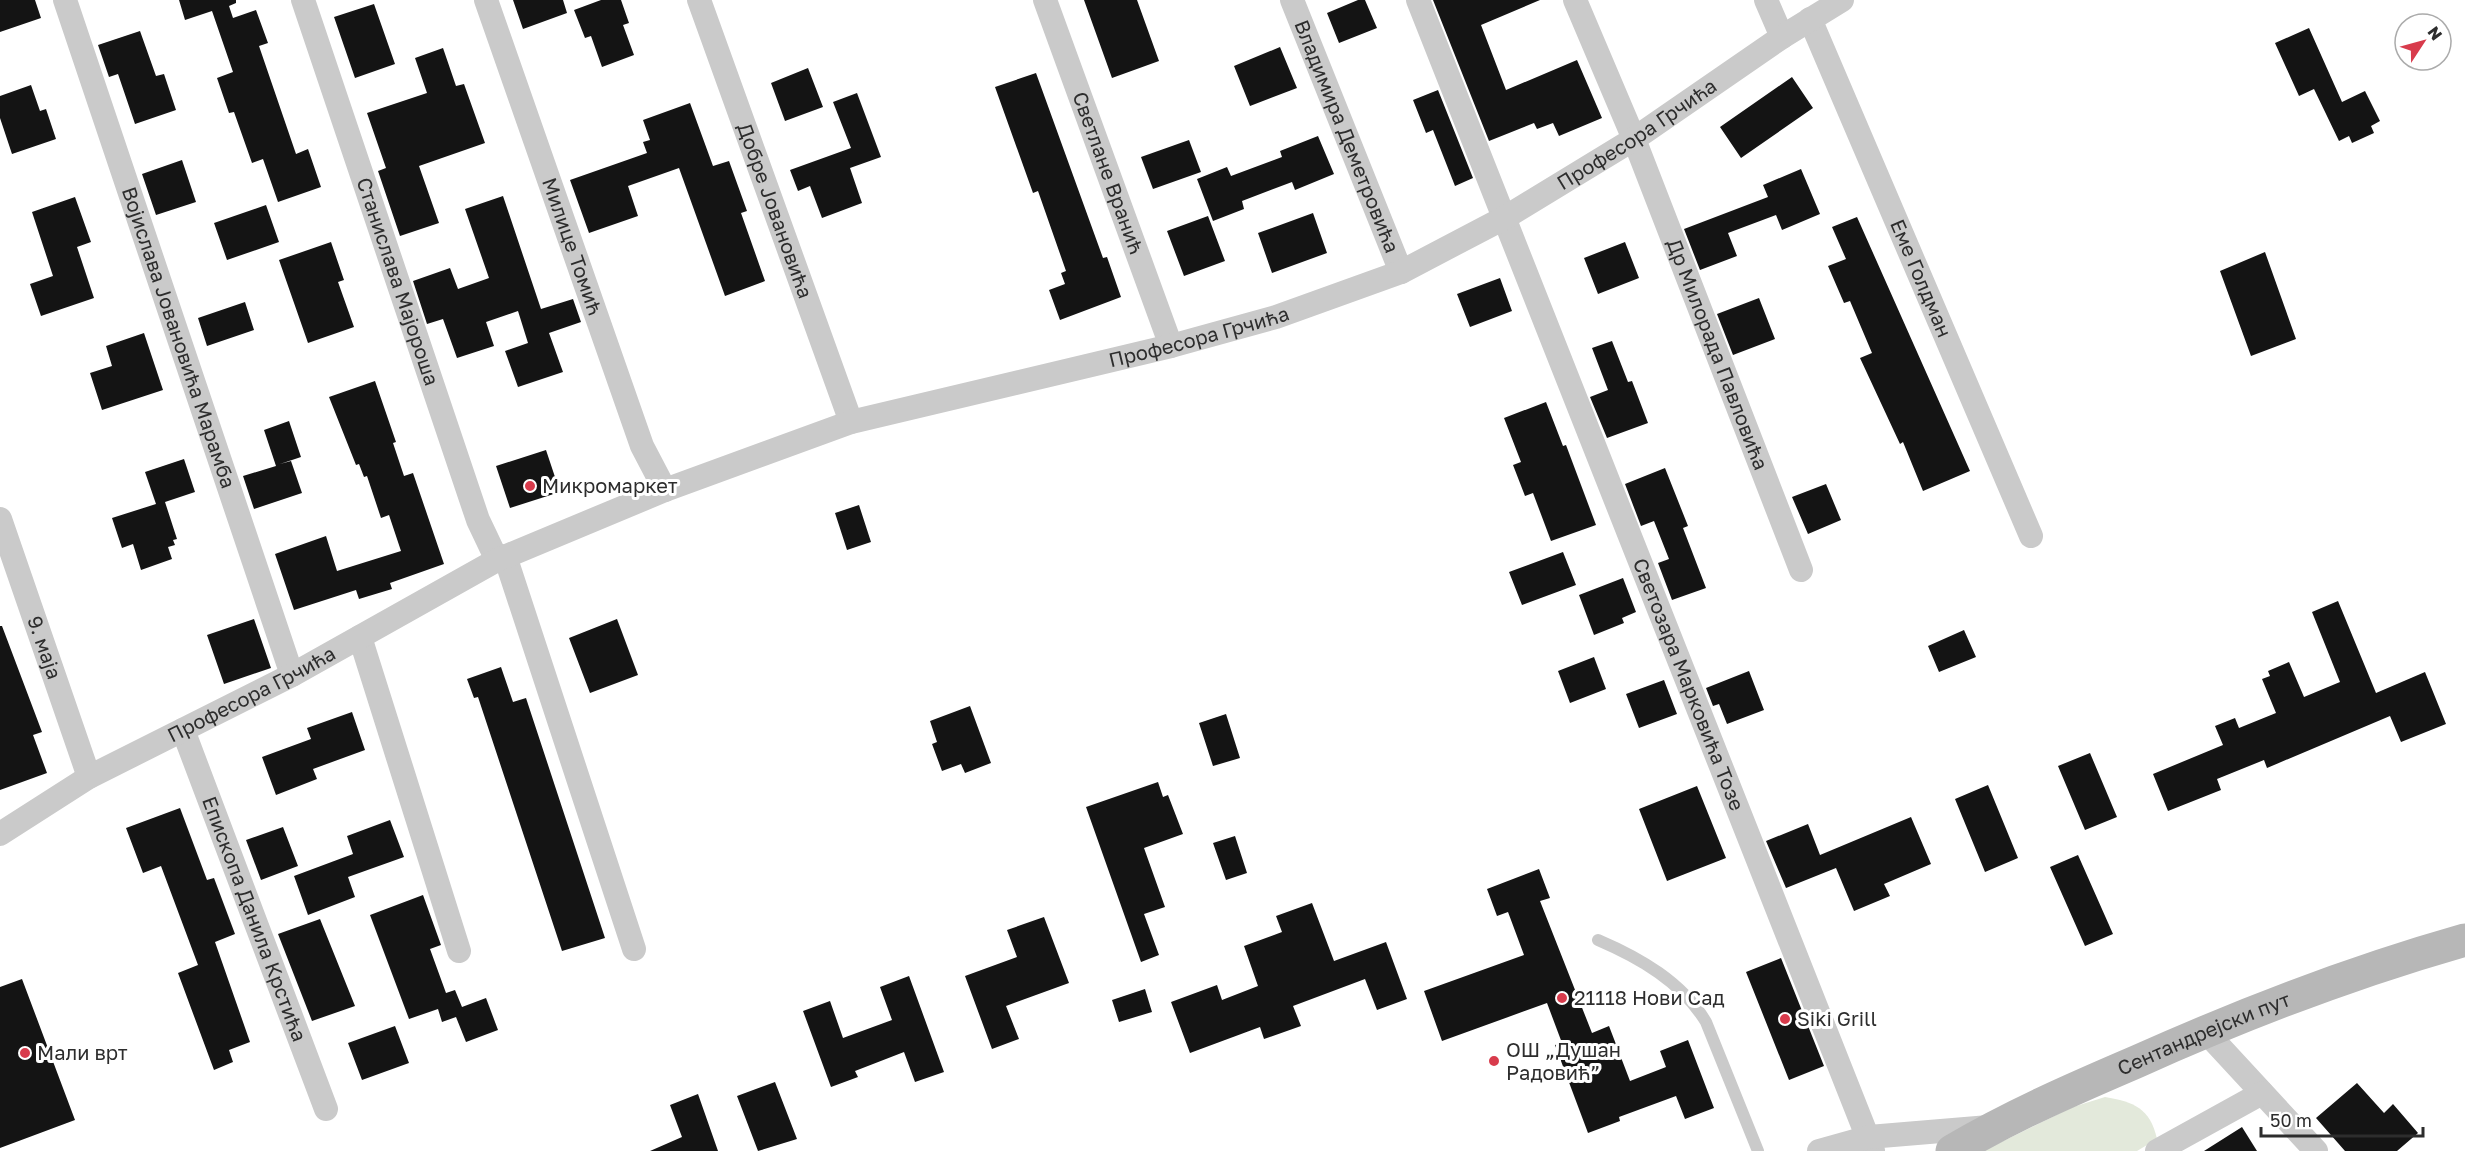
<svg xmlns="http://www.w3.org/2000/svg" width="2465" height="1151" viewBox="0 0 2465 1151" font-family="'Golos Text',sans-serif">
<rect width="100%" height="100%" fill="#fff"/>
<path fill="#e3e9db" d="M2105 1097C2134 1102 2150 1108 2157 1139L2137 1151H1983L2073 1107Z"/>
<path fill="#141414" d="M0 0H35L41 18 0 32Z
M179 0H236V3L229 6 233 18 256 10 268 43 259 46 296 154 308 149 321 187 278 202 263 159 252 163 234 112 229 113 217 78 233 72 212 11 185 20Z
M513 0H563L567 13 523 29Z
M601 0H621L629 23 623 25 634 55 602 67 591 36 585 38 574 10Z
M1084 0H1137L1159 61 1112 78Z
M1358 0H1365L1377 28 1339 43 1327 13Z
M1433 0H1540L1481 25 1506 90 1577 60 1602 118 1559 136 1553 123 1537 129 1534 123 1489 141Z
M374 4 395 64 355 78 334 17Z
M2309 28 2342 102 2365 91 2380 121 2371 126 2374 133 2352 143 2349 136 2339 141 2314 89 2299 96 2275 43Z
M140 31 156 76 164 74 176 110 135 124 118 74 109 77 98 45Z
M1280 47 1297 88 1250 106 1234 66Z
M443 48 456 86 464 84 485 143 419 166 439 223 400 236 378 171 386 168 367 113 427 93 415 58Z
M808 68 823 107 785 121 771 83Z
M1036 73 1103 258 1107 257 1121 297 1060 320 1049 290 1065 284 1061 273 1066 271 1038 191 1033 193 995 87Z
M1792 77 1813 108 1741 158 1720 127Z
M31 85 40 111 46 109 56 139 12 154 0 118V96Z
M1438 90 1473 178 1455 186 1433 130 1426 133 1413 100Z
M857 93 881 157 850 168 862 203 822 218 810 186 798 191 790 170 851 148 833 102Z
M690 103 713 166 729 161 747 211 741 213 765 281 725 296 679 168 628 186 638 216 589 233 570 180 647 153 643 142 650 140 643 120Z
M1318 136 1334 174 1295 190 1292 182 1242 201 1244 209 1213 221 1197 179 1227 167 1231 176 1282 157 1280 151Z
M1189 140 1201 172 1153 189 1141 157Z
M182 160 196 202 156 215 142 174Z
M1801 169 1820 214 1782 230 1776 215 1728 233 1737 256 1700 270 1684 229 1768 197 1763 185Z
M503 196 541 309 573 299 581 322 549 333 563 372 518 387 505 351 528 343 518 311 486 322 494 346 457 358 443 319 427 324 413 281 450 268 458 289 489 278 465 209Z
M75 197 91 242 77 247 94 298 41 316 30 284 53 276 32 212Z
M266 205 279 242 227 260 214 223Z
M1313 213 1327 253 1272 273 1258 233Z
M1208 216 1225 261 1184 276 1167 231Z
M1857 217 1970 471 1923 491 1903 442 1900 444 1860 358 1872 353 1850 301 1844 303 1828 266 1846 259 1832 227Z
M331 242 344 280 338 282 354 327 308 343 279 260Z
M1625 242 1639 278 1598 294 1584 258Z
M2265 252 2296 339 2251 356 2220 271Z
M1500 278 1512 311 1470 327 1457 294Z
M1759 298 1775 339 1733 355 1717 314Z
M245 302 254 330 207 346 198 318Z
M144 333 163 390 102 410 90 373 112 366 106 346Z
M1612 341 1628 382 1632 381 1648 423 1607 438 1590 397 1608 390 1592 348Z
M375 381 396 442 393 443 404 476 413 473 444 564 390 583 392 589 359 599 356 590 294 610 275 554 326 536 337 571 401 551 389 515 381 518 367 476 364 477 359 464 356 465 329 397Z
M1546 402 1563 446 1566 445 1596 525 1551 541 1533 493 1525 496 1513 465 1521 462 1504 418Z
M289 421 301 457 280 464 291 461 302 493 254 509 243 476 276 466 264 430Z
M546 450 560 492 510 508 496 466Z
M184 459 195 492 165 502 177 539 173 540 175 545 168 547 172 559 141 570 133 544 122 548 112 518 156 504 145 472Z
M1665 468 1688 526 1683 528 1706 588 1672 600 1658 563 1669 559 1654 521 1641 526 1625 484Z
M1826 484 1841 520 1808 534 1792 497Z
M859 505 871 542 847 550 835 513Z
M1563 552 1576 585 1522 605 1509 572Z
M1623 578 1636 612 1622 618 1624 623 1594 635 1579 595Z
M2338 601 2376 693 2425 672 2446 724 2401 742 2390 716 2267 768 2264 760 2217 779 2221 790 2168 811 2153 774 2223 745 2215 726 2235 718 2239 728 2276 713 2262 679 2270 676 2268 671 2289 662 2304 697 2340 682 2312 612Z
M254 619 271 668 224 684 207 635Z
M617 619 638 675 590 693 569 638Z
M0 626H2L42 732 33 735 47 773 0 790Z
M1964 630 1976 657 1939 672 1928 646Z
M1594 657 1606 689 1570 703 1558 671Z
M501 667 513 702 526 698 605 938 562 951 478 697 474 698 467 679Z
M1749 671 1764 710 1727 724 1719 704 1713 706 1706 688Z
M1664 680 1677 714 1639 728 1626 694Z
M970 706 991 763 965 773 961 764 942 771 932 744 937 742 930 721Z
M352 712 365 750 313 769 317 779 276 795 262 757 311 739 307 728Z
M1226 714 1240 758 1213 766 1199 723Z
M2090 753 2117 817 2085 830 2058 766Z
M1158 782 1163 797 1168 795 1183 834 1144 848 1165 907 1144 914 1159 955 1141 962 1086 807Z
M1988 785 2018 858 1985 872 1955 799Z
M1697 786 1726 858 1667 881 1639 809Z
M180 808 207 880 214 878 235 934 215 942 250 1042 229 1050 233 1062 214 1070 178 973 198 965 161 866 143 873 126 828Z
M1911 817 1931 864 1884 884 1890 896 1854 911 1836 868 1786 888 1766 841 1808 824 1820 855Z
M390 820 404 857 348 877 355 897 308 915 294 876 353 854 347 836Z
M283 827 298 866 261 880 246 840Z
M1235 836 1247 873 1226 880 1213 843Z
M2078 855 2113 934 2085 946 2050 867Z
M1539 869 1550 898 1540 901 1592 1033 1609 1026 1630 1081 1666 1067 1660 1051 1688 1040 1714 1108 1685 1119 1676 1096 1619 1117 1620 1121 1588 1133 1555 1045 1562 1043 1547 1003 1442 1041 1424 991 1524 955 1508 912 1497 916 1487 889Z
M423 895 441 945 430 949 446 993 455 990 462 1007 486 998 498 1030 466 1042 456 1017 442 1022 438 1009 409 1019 370 915Z
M1312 903 1334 961 1386 942 1407 999 1377 1010 1365 979 1293 1006 1301 1026 1264 1039 1260 1027 1190 1053 1171 1002 1217 985 1222 1000 1258 986 1244 946 1282 932 1276 916Z
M1044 917 1069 983 1006 1006 1019 1039 992 1049 965 976 1017 957 1007 930Z
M320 919 355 1006 312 1021 278 934Z
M1781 958 1824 1066 1789 1080 1746 972Z
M909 976 944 1072 915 1082 904 1052 855 1071 858 1077 831 1087 803 1011 830 1001 843 1038 892 1020 880 987Z
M22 979 75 1120 0 1148V987Z
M1145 989 1152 1012 1119 1022 1112 1000Z
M395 1026 409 1063 362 1080 348 1043Z
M775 1082 797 1139 758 1151 737 1096Z
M2357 1083 2384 1113 2393 1104 2418 1133 2397 1151H2345L2316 1118Z
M698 1094 718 1151H650L682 1137 670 1105Z
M2242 1127 2257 1151H2204Z"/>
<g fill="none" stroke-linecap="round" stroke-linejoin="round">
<path stroke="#cacaca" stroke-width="12" d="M1598 940C1640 958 1682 982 1706 1022L1758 1151"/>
<g stroke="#cacaca" stroke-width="24">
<path id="s1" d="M65 0 292 675"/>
<path id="s2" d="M303 0 478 520 497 560"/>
<path id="s3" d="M486 0 642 446 665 490"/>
<path id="s4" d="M699 0 851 422"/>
<path id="s5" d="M1045 0 1171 346"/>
<path id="s6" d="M1292 0 1401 272"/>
<path id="s7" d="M1418 0 1873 1151"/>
<path id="s8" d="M1575 0 1634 139 1801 570"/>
<path d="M1766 0 1782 37"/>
<path id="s9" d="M1810 19 2031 536"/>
<path id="s10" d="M0 519 89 777"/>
<path d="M505 556 634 949"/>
<path d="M360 637 459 951"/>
<path id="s11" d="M183 730 326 1109"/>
<path id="s12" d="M0 834 89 777 292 675 497 560 665 490 851 422 1171 346 1276 317 1401 272 1506 217 1634 139 1782 37 1842 0"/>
<path d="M2205 1031 2316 1151"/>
<path d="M1819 1151 1869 1137 1989 1127"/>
<path d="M2157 1151 2262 1093"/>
</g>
<path stroke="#b7b7b7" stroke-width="33" id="s13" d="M1952 1151C2011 1116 2073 1089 2136 1062 2243 1014 2352 972 2465 940"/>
</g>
<g fill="#d83b4c" stroke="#fff" stroke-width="2">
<circle cx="530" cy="486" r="6"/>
<circle cx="1562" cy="998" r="6"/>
<circle cx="1785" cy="1019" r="6"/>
<circle cx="25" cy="1053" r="6"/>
<circle cx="1494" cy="1061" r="6"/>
</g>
<g text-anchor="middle" stroke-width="6" stroke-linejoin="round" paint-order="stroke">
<g font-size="20" fill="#2d2d2d" stroke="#fff">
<text dy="7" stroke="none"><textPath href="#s12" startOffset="1792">Професора Грчића</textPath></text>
<text dy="7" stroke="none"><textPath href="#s6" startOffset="147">Владимира Деметровића</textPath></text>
<text dy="7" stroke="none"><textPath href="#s5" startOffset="184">Светлане Вранић</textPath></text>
<text dy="7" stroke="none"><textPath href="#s4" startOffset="224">Добре Јовановића</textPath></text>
<text dy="7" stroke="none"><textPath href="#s3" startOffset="261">Милице Томић</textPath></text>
<text dy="7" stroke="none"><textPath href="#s9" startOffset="282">Еме Голдман</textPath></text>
<text dy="7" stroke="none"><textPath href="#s2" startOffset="297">Станислава Мајороша</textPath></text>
<text dy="7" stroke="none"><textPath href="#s12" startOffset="1306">Професора Грчића</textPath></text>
<text dy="7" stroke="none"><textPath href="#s1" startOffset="356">Војислава Јовановића Марамба</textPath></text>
<text dy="7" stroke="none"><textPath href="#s8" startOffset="382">Др Милорада Павловића</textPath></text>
<text dy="7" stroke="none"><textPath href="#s10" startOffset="136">9. маја</textPath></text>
<text dy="7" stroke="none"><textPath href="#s7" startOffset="736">Светозара Марковића Тозе</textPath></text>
<text dy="7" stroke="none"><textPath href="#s12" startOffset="288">Професора Грчића</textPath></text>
<text dy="7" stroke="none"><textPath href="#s11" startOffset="202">Епископа Данила Крстића</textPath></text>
<text dy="7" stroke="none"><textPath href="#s13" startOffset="278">Сентандрејски пут</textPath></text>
</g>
<g font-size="20" fill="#2d2d2d" stroke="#fff" text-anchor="start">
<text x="542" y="493">Микромаркет</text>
<text x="1574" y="1005">21118 Нови Сад</text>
<text x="1797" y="1026">Siki Grill</text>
<text x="1506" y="1057">ОШ „Душан<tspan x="1506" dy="23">Радовић”</tspan></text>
<text x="37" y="1060">Мали врт</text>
</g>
</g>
<g transform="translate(2423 42) rotate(54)"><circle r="28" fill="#ffffff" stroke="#ababab" stroke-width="1.5"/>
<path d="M0-4.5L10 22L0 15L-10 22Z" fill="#d83b4c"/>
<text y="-9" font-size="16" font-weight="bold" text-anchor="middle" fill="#2d2d2d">N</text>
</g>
<path d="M2261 1127v9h162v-9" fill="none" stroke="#2d2d2d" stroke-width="3"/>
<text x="2270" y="1127" font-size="18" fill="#2d2d2d" stroke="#ffffff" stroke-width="4.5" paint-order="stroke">50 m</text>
</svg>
